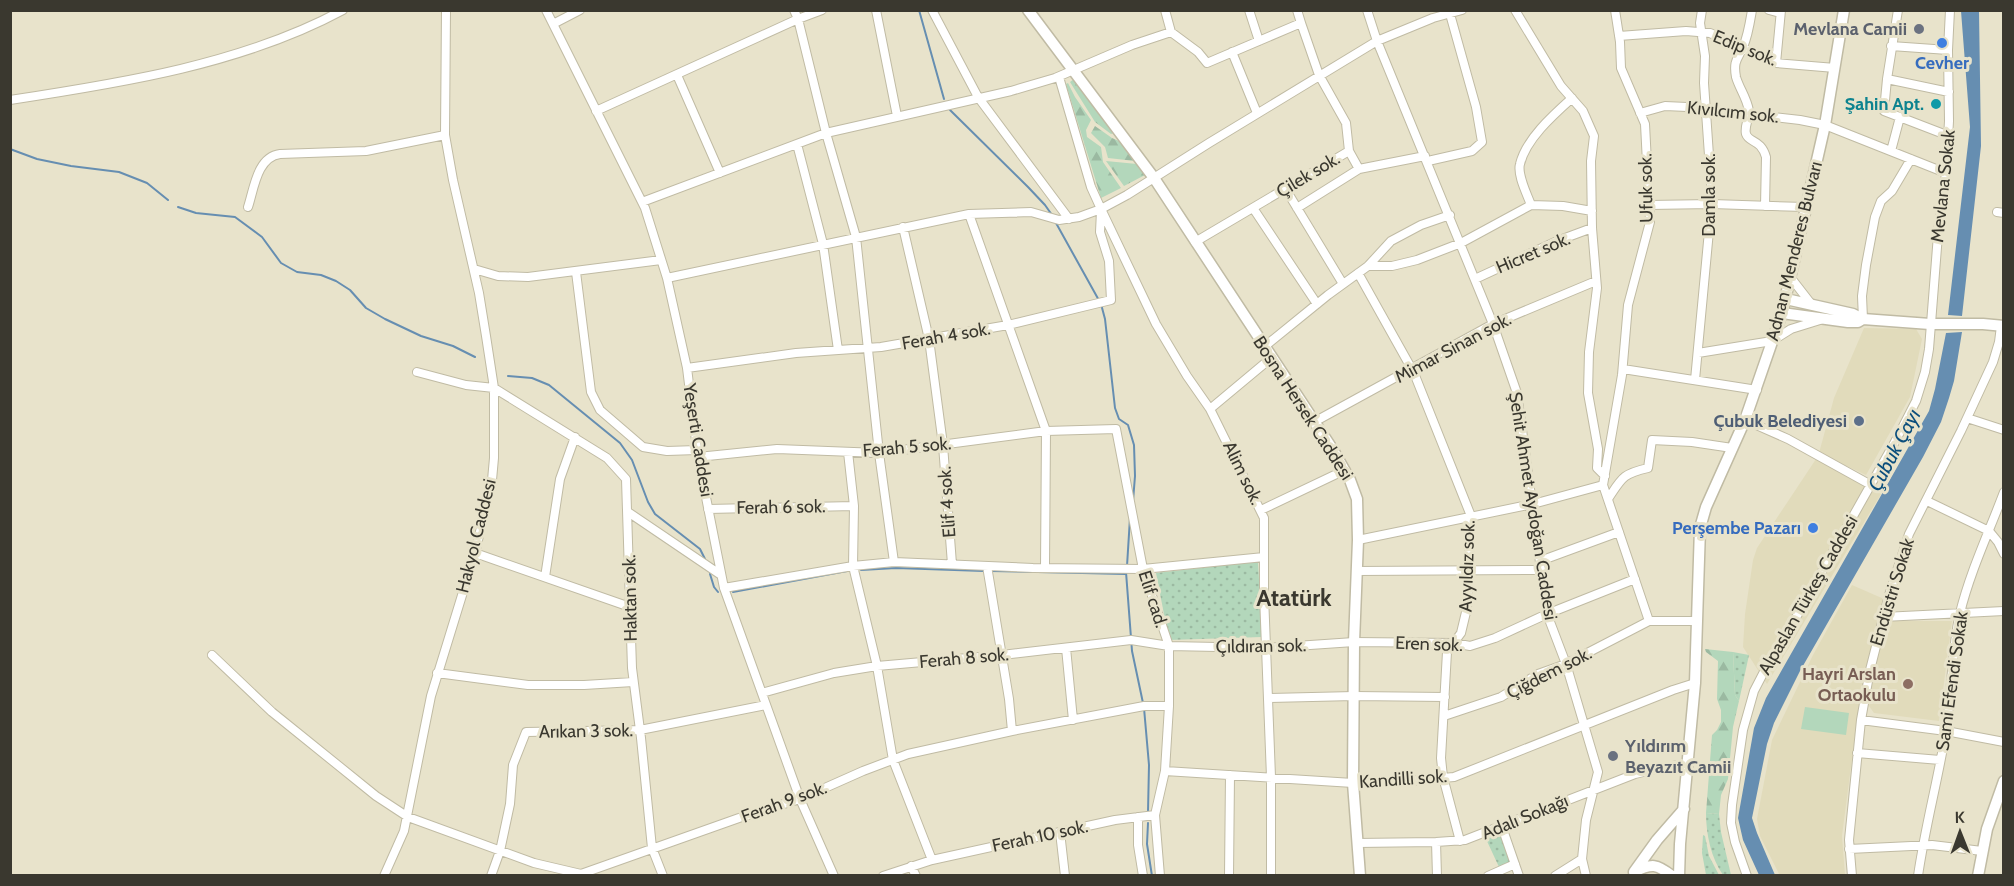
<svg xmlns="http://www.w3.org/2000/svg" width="2014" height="886" viewBox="0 0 2014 886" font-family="Cabin,sans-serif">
<defs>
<pattern id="grass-dots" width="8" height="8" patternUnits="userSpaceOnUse" patternTransform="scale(1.5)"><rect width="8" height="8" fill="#b3d7bb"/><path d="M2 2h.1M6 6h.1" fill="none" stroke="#9bb9a1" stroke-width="1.8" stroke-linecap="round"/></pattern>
<pattern id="forest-firs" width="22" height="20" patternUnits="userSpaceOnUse" patternTransform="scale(1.5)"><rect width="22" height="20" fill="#b3d7bb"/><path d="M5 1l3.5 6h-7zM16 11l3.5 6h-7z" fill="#9bb9a1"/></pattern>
</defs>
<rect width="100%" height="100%" fill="#e8e3cb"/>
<path fill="#e1dbbb" d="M1864 328 1916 329 1922 339 1910 397 1866 475 1819 453 1834 398Z
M1816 459 1881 494 1767 684 1743 647 1745 614 1753 560 1757 548Z
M1852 585 1884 599 1865 677 1857 720 1842 836 1845 875 1780 876 1760 836 1757 819 1772 740 1813 655Z
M1887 621H1952L1939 721 1874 713 1869 706 1876 661Z"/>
<path fill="url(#grass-dots)" d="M1258 561 1262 637 1169 640 1156 573Z
M1733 652 1749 655 1739 701 1735 695Z
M1706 813 1719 814 1721 832 1731 875H1723C1711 858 1706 834 1706 813Z
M1501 833 1510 862 1499 867 1486 839Z
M1703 835 1705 836 1709 856 1719 875H1706L1702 853Z"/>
<path fill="url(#forest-firs)" d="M1074 79 1114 133 1111 134 1095 122 1070 82Z
M1068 83 1075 97 1091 120 1086 130 1087 137 1101 147 1103 162 1121 188 1101 198 1066 84Z
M1095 126 1112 138 1119 141 1135 161 1108 158 1105 147 1091 133Z
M1106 161 1137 164 1145 175 1124 186Z
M1705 649 1733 652 1735 695 1739 701 1733 727 1728 779 1721 795 1719 814 1706 813 1712 735 1717 730 1721 722V710L1717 699 1718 661 1706 652Z"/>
<path fill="#b3d7bb" d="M1805 707 1849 713 1846 735 1801 729Z"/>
<path fill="#668eb1" d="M1961 11H1979L1981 146 1962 316 1948 315 1970 127Z
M1962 332 1954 381 1949 398 1941 422 1923 457 1800 671 1774 723 1767 744 1752 818 1757 833 1775 875H1759L1743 840 1738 818 1754 728 1766 698 1929 411 1935 389 1946 333Z"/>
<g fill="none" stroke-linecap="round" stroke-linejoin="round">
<path stroke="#668eb1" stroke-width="2" d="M919 10 944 99
M950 110 1028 187 1045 205 1052 215
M10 149 37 159 71 166 119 172 147 183 168 200
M178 207 196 213 235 217 262 237 281 263 297 272 321 275 336 281 350 290 366 308 385 319 421 336 453 346 475 357
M1056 223 1101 304 1105 319 1115 408 1119 419 1128 425 1134 445 1135 476 1133 501
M508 376 532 378 549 385 620 443 632 460 648 502 655 514 700 549 705 559
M1127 566 1130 518
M861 570 896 568 984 571
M991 571 1126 574
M1126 572 1132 651 1143 703
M710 574 714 587 718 592
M733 592 847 571
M1144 708 1149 765 1148 812
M1148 823 1147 844 1152 876"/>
<g stroke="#c0bba4" stroke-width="10">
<path id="minor" d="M546 10 645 208 667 278 687 368 698 457 724 588 800 799 834 876
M794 10 798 19 826 133 856 237 879 453 894 562
M876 10 897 116
M932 10 978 97 1069 219
M1165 10 1171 32
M1249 10 1259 41
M1297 10 1301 23
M1367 10 1377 41 1493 324 1517 393 1547 614 1566 664 1598 772 1586 820 1582 859 1586 876
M1515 10 1561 86 1583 111 1594 136 1591 161 1592 228 1597 288 1589 352 1588 393 1598 449 1597 468 1605 476
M1615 10 1620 42 1621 68 1645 124 1650 222 1628 305 1622 375 1603 485 1649 621H1697
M1752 10C1750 22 1748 36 1743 47 1738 59 1733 60 1736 77 1739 88 1747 98 1749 111 1749 119 1744 127 1746 134 1749 143 1761 139 1766 157L1765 206
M1769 10 1780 13
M1898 10 1887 79 1884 111 1949 136
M553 24 580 10
M1619 36 1686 31 1710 33 1776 63 1835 68
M1891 46 1948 50
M1232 52 1257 113
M1776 63 1781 10
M677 75 720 173
M1059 77 1091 187 1101 209 1156 324 1187 376 1210 409 1264 518V595L1271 777V876
M1887 79 1949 92
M10 100C122 83 243 64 343 10
M596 111 798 19 822 10
M1640 113 1665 106 1687 107 1800 120 1825 125 1946 173
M797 144 823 244 838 350
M1891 151 1900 117
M1428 161 1472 151 1482 142 1476 107 1450 14
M1359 169 1425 156
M1285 188 1343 284
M642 202 826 133 1011 91 1055 78 1132 45 1171 32 1198 52 1207 63 1301 23 1319 75 1346 123 1349 151 1195 242
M1531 205C1527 194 1517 175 1520 164 1526 139 1553 115 1572 98
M1649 205 1712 204 1805 207
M248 207C254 189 257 157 280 154L366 151 445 135
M1253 208 1317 304
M1297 208 1359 169 1349 151
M1997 212 2004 213
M969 214 1046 431 1045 568
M903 227 929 339 943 445 952 564
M1368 266H1392L1417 260 1461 243 1531 205 1563 206 1592 211
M474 269 498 276 528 277 661 260
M576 272 591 392 600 410 643 447 667 451 697 450
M1358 273 1414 373 1471 516 1467 608 1461 633 1447 652 1441 758 1443 777 1460 841
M667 278 969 214 1031 212 1059 220 1079 217 1101 209 1127 195 1209 143 1377 41 1433 18 1462 10
M1791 278 1812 305
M1475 279 1557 241 1592 228
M1863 319 1862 296 1866 265 1875 217 1881 201 1892 191 1911 159
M1264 347 1328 295 1368 266 1391 241 1421 225 1450 215
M1698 353 1772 341 1791 329 1820 320
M687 368 796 353 881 347 1008 325 1111 300 1109 261 1100 232 1101 211
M1623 369 1757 390
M417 372 466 385 494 388 607 458 626 479 632 668 641 738 652 848 663 876
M1695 380 1712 199 1704 83 1705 56 1700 23 1702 10
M1210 409 1271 358
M1967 418 2004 430
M1745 420 1788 439 1871 485
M1314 422 1493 324 1596 281
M848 452 854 506 853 566 877 666 893 760 932 860
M698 457 777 449 879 453 1046 431 1116 429 1143 569 1169 646V706L1165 771 1155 815 1160 876
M1608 499C1622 478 1622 474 1648 468L1652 440 1692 442 1732 448
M1927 501 1989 531 1998 542 2004 554
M708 509 854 506
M1261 510 1345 470
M628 512 721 575
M1358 540 1533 504 1603 485
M475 553 630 607
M1540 561 1619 532
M987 566 1009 699 1012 731
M1356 571 1541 570
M545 577 560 479 575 437
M724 588 853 566 894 562 1033 568 1143 569 1264 557
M1883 617 2004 611
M1066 648 1073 720
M212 655 272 712 376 796 408 817 534 863 581 874 739 818 800 799 863 771 908 754 1012 731 1144 706H1169
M437 673 528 685H584L633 682
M762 693 834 673 877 666 1002 655 1131 640 1169 646 1266 648 1354 642 1454 643 1470 646 1495 638 1547 614 1635 579
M1268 698 1354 696 1445 697
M1444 716 1501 697 1538 674 1566 664 1649 621
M1861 720 1946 731 2004 742
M1857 753 1940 760
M1165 771 1353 783 1409 781 1454 777 1673 690 1695 683
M1138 817V845L1143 876
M1502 827 1519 876
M1060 832 1065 876
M1436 842 1437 876
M1357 843 1436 842 1465 840 1635 774 1665 767 1688 764
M1849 849 1932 845 1982 851
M911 866 916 876
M384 876 404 831 431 696 475 553 492 480 494 458V388L486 336 479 293 453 180 445 135 446 10
M491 876 500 851 510 804 513 765 526 732 640 730 766 705
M883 876 932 860 1115 820 1155 815
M1229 876 1230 775
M1488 876 1515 864
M1555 876 1582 859
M1747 876 1735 842 1731 823 1732 805 1743 730 1754 691 1769 662 1785 637 1896 440 1916 401 1925 372 1929 349 1939 222 1946 173 1949 121 1948 50 1950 10
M1852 876 1849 840 1861 720 1870 670 1889 595 1909 534 1961 431 1993 362 1999 342 2001 326
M1918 876C1925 827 1938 780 1946 731 1952 692 1951 652 1960 613 1970 572 1989 532 2004 492"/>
</g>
<g stroke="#c0bba4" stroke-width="13">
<path id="major" d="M1028 10 1154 178 1333 450 1350 480 1357 499 1358 540 1354 642 1353 783 1360 876
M1786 299 1853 314 1863 319 1930 324H1983L2004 326
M1782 313 1848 322H1858L1863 319
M1672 876C1657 864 1652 863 1634 872L1657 840 1684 809
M1679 876 1680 844 1695 683 1700 528 1706 507 1745 420 1782 313 1825 125 1844 10
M1978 876 1987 829 2004 781"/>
</g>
<use href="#minor" stroke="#fff" stroke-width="8"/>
<use href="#major" stroke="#fff" stroke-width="10"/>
</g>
<g fill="#6b7280" stroke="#e8e3cb" stroke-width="2">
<circle cx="1919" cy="29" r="6"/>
<circle cx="1613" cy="756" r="6"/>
</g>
<g fill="#3f7fe0" stroke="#e8e3cb" stroke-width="2">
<circle cx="1942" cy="43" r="6"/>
<circle cx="1813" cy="528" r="6"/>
</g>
<circle fill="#0f9aa8" stroke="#e8e3cb" stroke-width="2" cx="1936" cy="104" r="6"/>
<circle fill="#5c6f8a" stroke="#e8e3cb" stroke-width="2" cx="1859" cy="421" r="6"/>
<circle fill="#8d6e63" stroke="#e8e3cb" stroke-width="2" cx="1908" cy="684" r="6"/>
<g text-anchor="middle" stroke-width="6" stroke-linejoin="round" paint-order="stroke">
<g font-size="18" font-weight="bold" fill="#5b616d" stroke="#e8e3cb" text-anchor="end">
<text x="1907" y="35">Mevlana Camii</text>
<text x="1625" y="752" text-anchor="start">Yıldırım<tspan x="1625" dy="21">Beyazıt Camii</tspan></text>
</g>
<g font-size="18" fill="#3a382f" stroke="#e8e3cb">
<text transform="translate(1745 48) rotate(22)" y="6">Edip sok.</text>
<text transform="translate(1733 112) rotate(6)" y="6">Kıvılcım sok.</text>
<text transform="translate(1308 175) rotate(-31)" y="6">Çilek sok.</text>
<text transform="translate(1943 186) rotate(-84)" y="6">Mevlana Sokak</text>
<text transform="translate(1646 188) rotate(-91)" y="6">Ufuk sok.</text>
<text transform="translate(1709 195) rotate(-90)" y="6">Damla sok.</text>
<text transform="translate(1794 251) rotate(-76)" y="6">Adnan Menderes Bulvarı</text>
<text transform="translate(1533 253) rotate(-23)" y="6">Hicret sok.</text>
<text transform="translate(946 336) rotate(-10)" y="6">Ferah 4 sok.</text>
<text transform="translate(1453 348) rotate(-28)" y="6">Mimar Sinan sok.</text>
<text transform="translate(1303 408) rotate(57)" y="6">Bosna Hersek Caddesi</text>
<text transform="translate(698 440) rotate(81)" y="6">Yeşerti Caddesi</text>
<text transform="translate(907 447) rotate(-5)" y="6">Ferah 5 sok.</text>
<text transform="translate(1243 473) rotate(64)" y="6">Alim sok.</text>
<text transform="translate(947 502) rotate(-94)" y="6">Elif 4 sok.</text>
<text transform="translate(1533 506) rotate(81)" y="6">Şehit Ahmet Aydoğan Caddesi</text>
<text transform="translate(781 507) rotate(-1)" y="6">Ferah 6 sok.</text>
<text transform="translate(476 536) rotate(-76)" y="6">Hakyol Caddesi</text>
<text transform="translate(1467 566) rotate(-88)" y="6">Ayyıldız sok.</text>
<text transform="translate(1892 592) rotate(-73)" y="6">Endüstri Sokak</text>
<text transform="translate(1808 595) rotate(-60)" y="6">Alpaslan Türkeş Caddesi</text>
<text transform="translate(630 598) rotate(-91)" y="6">Haktan sok.</text>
<text transform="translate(1153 599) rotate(72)" y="6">Elif cad.</text>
<text transform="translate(1429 644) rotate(2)" y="6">Eren sok.</text>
<text transform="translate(1261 646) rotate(-1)" y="6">Çıldıran sok.</text>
<text transform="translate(964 658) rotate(-5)" y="6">Ferah 8 sok.</text>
<text transform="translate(1549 673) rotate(-27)" y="6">Çiğdem sok.</text>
<text transform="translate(1952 681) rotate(-82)" y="6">Sami Efendi Sokak</text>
<text transform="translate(586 731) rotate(-1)" y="6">Arıkan 3 sok.</text>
<text transform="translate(1403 779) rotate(-4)" y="6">Kandilli sok.</text>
<text transform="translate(784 802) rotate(-20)" y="6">Ferah 9 sok.</text>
<text transform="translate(1525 817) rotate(-22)" y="6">Adalı Sokağı</text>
<text transform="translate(1040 836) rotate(-12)" y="6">Ferah 10 sok.</text>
</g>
<g font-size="18" font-weight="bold" fill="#366cbe" stroke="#e8e3cb">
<text x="1942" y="69">Cevher</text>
<text x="1801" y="534" text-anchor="end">Perşembe Pazarı</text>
</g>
<g font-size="18" font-weight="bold" fill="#0d838f" stroke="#e8e3cb" text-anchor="end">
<text x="1924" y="110">Şahin Apt.</text>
</g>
<g font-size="18" font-weight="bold" fill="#4e5e75" stroke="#e8e3cb" text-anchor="end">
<text x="1847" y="427">Çubuk Belediyesi</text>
</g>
<g font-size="18" font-weight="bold" fill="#785e54" stroke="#e8e3cb" text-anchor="end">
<text x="1896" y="680">Hayri Arslan<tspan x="1896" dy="21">Ortaokulu</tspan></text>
</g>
<g font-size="20" font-style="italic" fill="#0b4e7c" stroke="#e8e3cb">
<text transform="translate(1894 450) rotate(-62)" y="7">Çubuk Çayı</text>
</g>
<g font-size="24" font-weight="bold" fill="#3a382f" stroke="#e8e3cb">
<text x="1294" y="606">Atatürk</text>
</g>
</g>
<rect width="2014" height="886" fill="none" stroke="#3a382f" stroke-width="24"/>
<g transform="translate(1960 832) rotate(359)" stroke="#e8e3cb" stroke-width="4.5" paint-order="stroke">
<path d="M0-4.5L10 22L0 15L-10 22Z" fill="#3a382f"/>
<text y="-9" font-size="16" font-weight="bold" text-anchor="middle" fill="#3a382f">K</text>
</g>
</svg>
